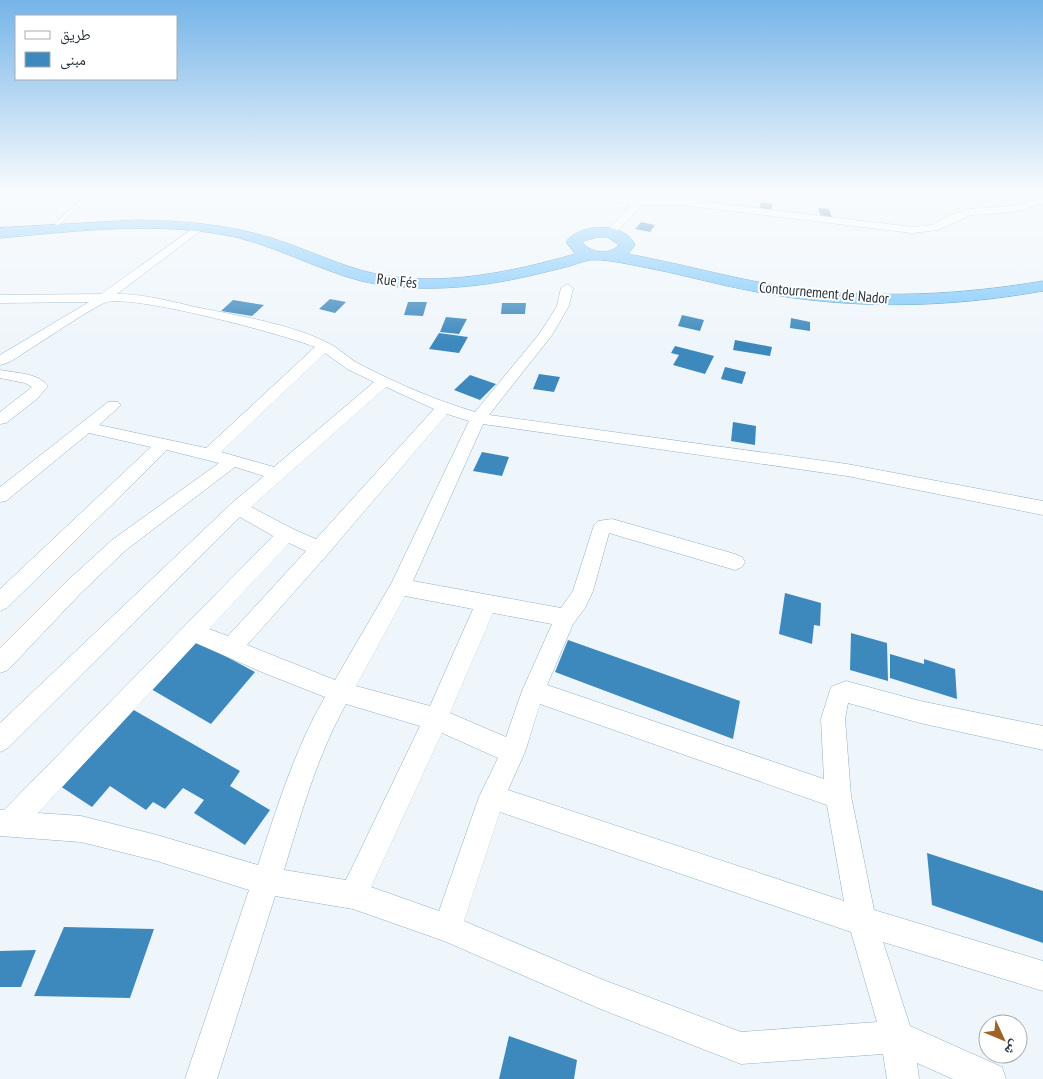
<svg xmlns="http://www.w3.org/2000/svg" width="1043" height="1079" viewBox="0 0 1043 1079" font-family="'PT Sans Narrow','Noto Naskh Arabic',sans-serif">
<rect width="100%" height="100%" fill="#eff6fb"/>
<path fill="#3d89bd" d="M761 202 773 204 771 211 759 209Z
M818 208 829 209 832 217H821Z
M641 222 655 225 650 232 635 229Z
M330 299 346 302 335 313 319 309Z
M233 300 264 305 252 316 221 311Z
M408 302H427L423 316 404 315Z
M502 303H526L525 314H501Z
M682 315 704 320 700 331 678 326Z
M446 317 467 319 459 334 440 332Z
M791 318 810 322V331L790 328Z
M439 333 468 337 459 353 429 349Z
M735 340 772 347 770 356 733 350Z
M675 346 714 356 705 374 673 365 679 355 671 353Z
M725 367 746 372 742 384 721 379Z
M539 374 560 377 554 392 533 389Z
M470 375 496 384 480 400 454 390Z
M733 422 756 426 755 445 731 441Z
M482 452 509 457 502 476 473 471Z
M785 593 821 603 820 626 814 625 812 644 779 634Z
M851 633 887 643 888 681 850 670Z
M568 640 740 701 733 739 555 672Z
M197 641 255 672 211 724 151 689Z
M890 654 924 664V659L955 669 957 699 890 678Z
M132 709 240 771 230 786 270 810 245 845 194 813 204 800 183 788 165 809 153 802 146 810 110 786 92 807 60 786Z
M927 853 1043 891V943L932 905Z
M64 927 154 929 130 998 34 996Z
M36 950 21 987H0V951Z
M509 1036 577 1060 574 1079H499Z"/>
<g fill="none" stroke-linecap="round" stroke-linejoin="round">
<g stroke="#92b0c7" stroke-width="1">
<path id="service" d="M92 190H98L59 225H55V223Z"/>
</g>
<g stroke="#92b0c7" stroke-width="1">
<path id="minor" d="M577 190H595L636 199H682L912 227 932 225 953 214 970 209 1012 206 1043 198V204L1012 212 971 215 938 230 912 233 682 205H641L614 235 610 236 605 233 631 205 579 192Z
M199 224 204 227 203 229 117 294C145 294 173 302 200 308 240 316 291 324 328 343 339 348 348 358 359 364 396 383 435 400 475 412L540 333 557 306 561 288 567 284 573 288 569 306 552 335 489 415 847 464 1043 501V515L847 476 483 424 413 581 561 608 573 591 594 525 598 521 612 519 735 554 742 557 745 562 742 567 735 570 609 533 593 591 585 608 573 624 547 685 824 779 821 719 831 687 846 681 920 701 1043 726V750L920 723 848 703 845 719 851 796 874 910 1043 961V991L883 942 910 1026 1002 1067 1006 1079H953L917 1063 919 1079H887L883 1054 741 1064 598 1008 444 941 353 909 275 896 217 1079H185L249 890 157 861 81 842 0 836V810H4L273 536 240 517 8 748 0 752V723L232 503 264 476 235 467 126 550 80 594 8 670 0 673V648L66 582 112 540 219 463 167 450 7 608 0 611V589L151 447 89 433 6 501 0 502V487L108 402H118L121 405 99 425 206 448 315 347C286 335 127 292 104 303 79 316 54 334 30 349 20 355 11 363 0 365V355L89 302 0 303V295L101 294ZM325 353 347 369 374 382 274 467 221 452ZM386 387 434 409 316 539 293 529 251 507ZM447 414 469 421 392 582 335 680 247 645 328 554ZM289 543 306 551 228 636 209 629ZM405 596 473 609 430 706 356 686ZM493 613 552 624 522 691 506 737 450 713ZM196 643 264 673 325 697C295 748 277 808 258 865L157 835 81 816 38 813ZM346 704 420 726 346 880 284 870C301 814 317 756 346 704ZM540 704 827 805 844 901 508 790 525 752ZM442 733 498 758 479 797 439 911 371 887ZM500 812 851 932 877 1022 741 1032 601 979 464 921Z
M0 370C15 373 39 373 48 386L37 399 6 423 0 424V412L32 387 25 383 0 378Z"/>
</g>
<g stroke="#4a8bb8" stroke-width="1">
<path id="trunk" d="M137 220C182 221 225 224 268 237 305 248 339 266 376 274 442 287 512 272 575 254L566 242C579 223 625 221 635 245L628 254C683 264 737 280 793 288 877 299 960 295 1043 281V291C947 308 853 310 757 292 717 285 678 273 638 266 622 263 605 259 590 260 584 261 576 264 570 266 558 269 546 272 533 275 483 287 431 292 380 285 331 277 287 250 239 238 162 220 78 231 0 238V228ZM598 237H607L619 245C609 255 591 254 582 242Z"/>
</g>
<use href="#service" fill="#fff" fill-rule="evenodd"/>
<use href="#minor" fill="#fff" fill-rule="evenodd"/>
<use href="#trunk" fill="#7ec8fb" fill-rule="evenodd"/>
</g>
<linearGradient id="sky" x2="0" y2="1"><stop stop-color="#75b4e8"/><stop offset="0.56" stop-color="#f8fbfd"/><stop offset="1" stop-color="#f8fbfd" stop-opacity="0"/></linearGradient>
<rect width="1043" height="341" fill="url(#sky)"/>
<g text-anchor="middle" stroke-width="4" stroke-linejoin="round" paint-order="stroke">
<g font-size="15" fill="#26333c" stroke="#fff">
<text transform="translate(397 281) rotate(6)" y="5">Rue Fés</text>
<text transform="translate(824 293) rotate(5)" y="5">Contournement de Nador</text>
</g>
</g>
<rect x="15" y="15" width="162" height="65" fill="#ffffff" stroke="#a8adb1"/>
<rect x="25" y="31" width="25" height="8" fill="#ffffff" stroke="#a8adb1"/>
<text x="60" y="40" font-size="15" fill="#26333c">طريق</text>
<rect x="25" y="52" width="25" height="15" fill="#3d89bd" stroke="#a8adb1"/>
<text x="60" y="65" font-size="15" fill="#26333c">مبنى</text>
<g transform="translate(1003 1039) rotate(134)"><circle r="24" fill="#ffffff" stroke="#a8adb1"/>
<path d="M0-4L9 19L0 12L-9 19Z" fill="#a06327"/>
<text y="-8" font-size="14" font-weight="bold" text-anchor="middle" fill="#26333c">ش</text>
</g>
</svg>
